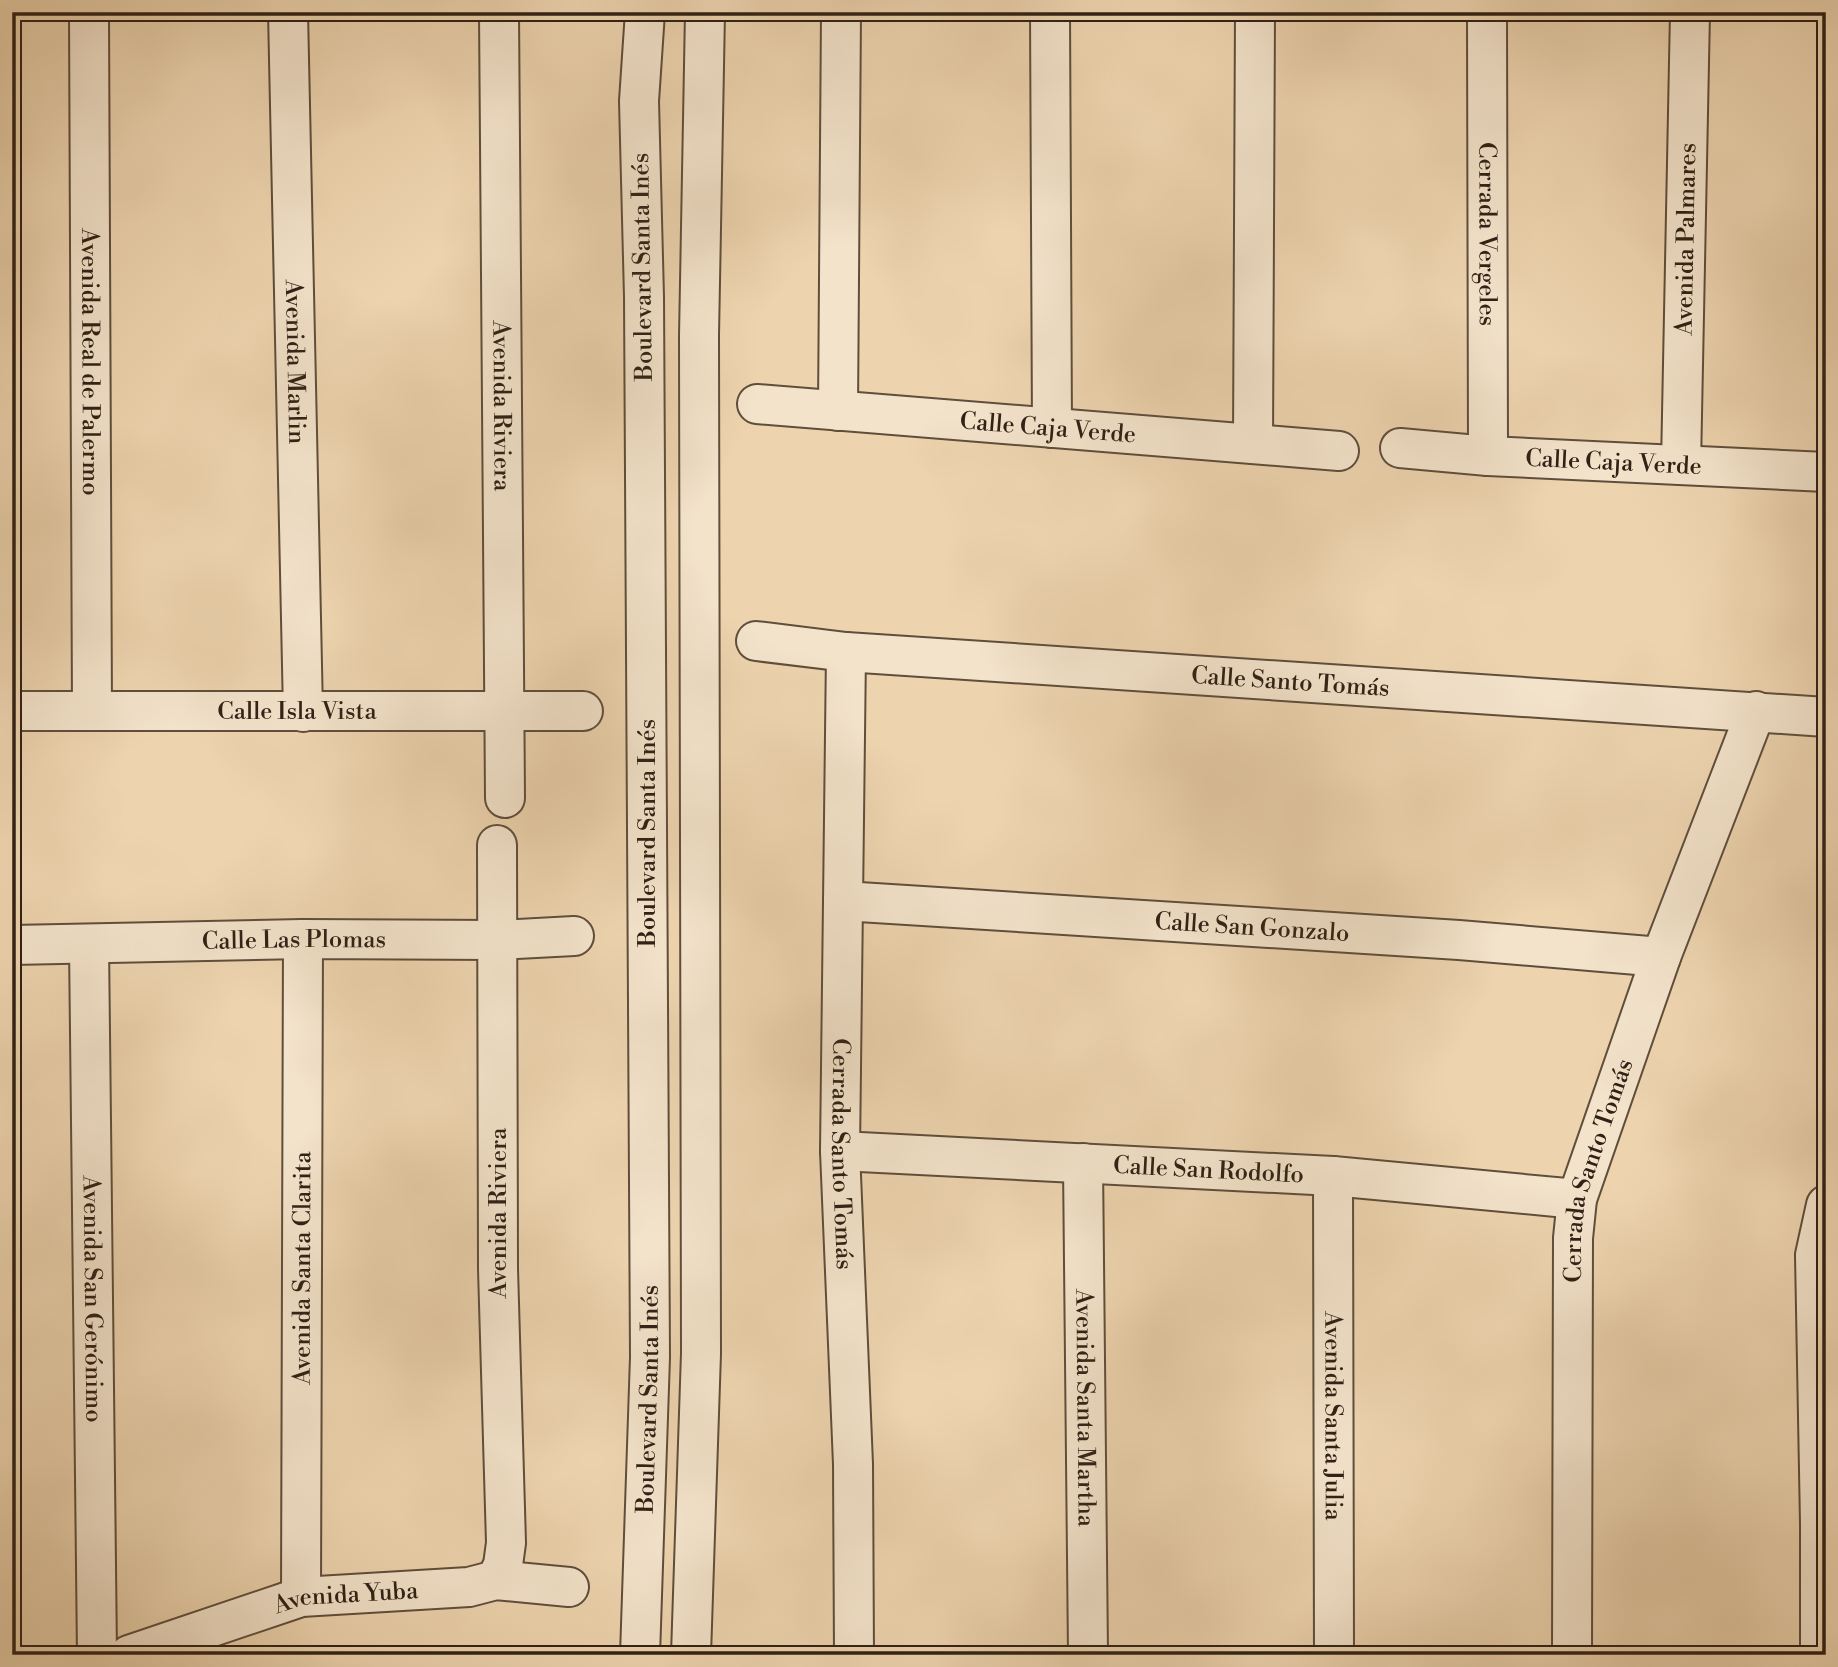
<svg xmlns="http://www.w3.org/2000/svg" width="1838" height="1667" viewBox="0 0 1838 1667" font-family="'Libre Bodoni',serif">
<rect width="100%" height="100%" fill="#edd4af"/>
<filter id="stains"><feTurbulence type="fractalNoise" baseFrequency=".00286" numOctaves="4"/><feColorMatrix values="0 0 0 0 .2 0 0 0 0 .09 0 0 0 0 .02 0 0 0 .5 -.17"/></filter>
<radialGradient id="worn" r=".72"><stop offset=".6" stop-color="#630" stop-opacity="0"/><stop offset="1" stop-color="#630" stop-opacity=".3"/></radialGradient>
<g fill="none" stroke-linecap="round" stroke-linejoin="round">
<g stroke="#5f4e3c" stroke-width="42">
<g id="minor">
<path id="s1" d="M89 12 92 711"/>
<path id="s2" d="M288 12 303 712"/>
<path id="s3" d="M499 12 505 798"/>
<path d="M1050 12 1052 428"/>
<path id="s4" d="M1487 12 1488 456"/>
<path id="s5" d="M757 404 1339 451"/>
<path d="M838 411 841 12"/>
<path d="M1253 444 1255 12"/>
<path id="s6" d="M1400 448 1488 456 1826 472"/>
<path id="s7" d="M1681 465 1690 12"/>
<path id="s8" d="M756 641 846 652 1826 717"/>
<path id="s9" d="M846 652 840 1151 853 1464 854 1655"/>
<path id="s10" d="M12 711H583"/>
<path id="s11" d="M843 901 1459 940 1661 957"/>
<path id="s12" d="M89 944 97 1655"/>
<path id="s13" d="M12 945 303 939 497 940 574 936"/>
<path id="s14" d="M840 1151 1333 1176 1577 1199"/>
<path id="s15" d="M1083 1163 1088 1655"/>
<path id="s16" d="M1333 1176 1334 1655"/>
<path d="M496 1580 503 1565 506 1543 498 1269 497 845"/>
<path id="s17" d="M301 1597 303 939"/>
<path id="s18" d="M129 1655 301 1597 469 1587 496 1580 569 1587"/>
<path id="s19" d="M640 1655 650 1357 644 297 639 101 645 12"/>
<path d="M691 1655 701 1353 699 336 705 12"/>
<path id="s20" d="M1572 1655 1573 1238 1577 1199 1661 957 1756 711"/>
<path d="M1820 1655V1524L1815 1255 1826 1205"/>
</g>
</g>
<use href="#minor" stroke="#f3e3cb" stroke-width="38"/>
</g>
<g text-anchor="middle" stroke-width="5" stroke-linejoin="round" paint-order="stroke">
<g font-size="24" fill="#302116" stroke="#f3e3cb">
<text dy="8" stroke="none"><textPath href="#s4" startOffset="222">Cerrada Vergeles</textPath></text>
<text dy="8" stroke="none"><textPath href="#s7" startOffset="226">Avenida Palmares</textPath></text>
<text transform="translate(642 267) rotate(-91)" y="8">Boulevard Santa Inés</text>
<text dy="8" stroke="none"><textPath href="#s1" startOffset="350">Avenida Real de Palermo</textPath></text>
<text dy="8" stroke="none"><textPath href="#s2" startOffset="350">Avenida Marlin</textPath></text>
<text dy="8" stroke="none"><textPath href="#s3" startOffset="394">Avenida Riviera</textPath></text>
<text dy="8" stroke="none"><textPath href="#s5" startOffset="292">Calle Caja Verde</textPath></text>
<text dy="8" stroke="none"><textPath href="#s6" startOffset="214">Calle Caja Verde</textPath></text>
<text dy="8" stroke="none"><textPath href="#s8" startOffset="536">Calle Santo Tomás</textPath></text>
<text dy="8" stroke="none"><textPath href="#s10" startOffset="285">Calle Isla Vista</textPath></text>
<text transform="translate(647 833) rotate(-90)" y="8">Boulevard Santa Inés</text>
<text dy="8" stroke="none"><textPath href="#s11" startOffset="410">Calle San Gonzalo</textPath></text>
<text dy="8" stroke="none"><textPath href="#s13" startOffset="282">Calle Las Plomas</textPath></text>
<text dy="8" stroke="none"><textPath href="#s9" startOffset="502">Cerrada Santo Tomás</textPath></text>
<text dy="8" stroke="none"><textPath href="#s14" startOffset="369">Calle San Rodolfo</textPath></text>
<text dy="8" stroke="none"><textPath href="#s20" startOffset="488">Cerrada Santo Tomás</textPath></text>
<text transform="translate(498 1213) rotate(-90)" y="8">Avenida Riviera</text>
<text dy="8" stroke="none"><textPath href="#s17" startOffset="329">Avenida Santa Clarita</textPath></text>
<text dy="8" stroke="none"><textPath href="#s12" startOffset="355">Avenida San Gerónimo</textPath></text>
<text dy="8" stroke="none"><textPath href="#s19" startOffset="256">Boulevard Santa Inés</textPath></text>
<text dy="8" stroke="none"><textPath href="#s15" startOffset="245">Avenida Santa Martha</textPath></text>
<text dy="8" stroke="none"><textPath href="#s16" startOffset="240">Avenida Santa Julia</textPath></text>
<text dy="8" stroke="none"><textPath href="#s18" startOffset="226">Avenida Yuba</textPath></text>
</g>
</g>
<rect width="1838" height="1667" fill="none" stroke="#edd4af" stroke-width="42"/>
<rect x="14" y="14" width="1810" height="1639" fill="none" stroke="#302116" stroke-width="3.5"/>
<rect x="21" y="21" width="1796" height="1625" fill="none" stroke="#302116" stroke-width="2"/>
<rect width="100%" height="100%" filter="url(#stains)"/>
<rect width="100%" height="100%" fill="url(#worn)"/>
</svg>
